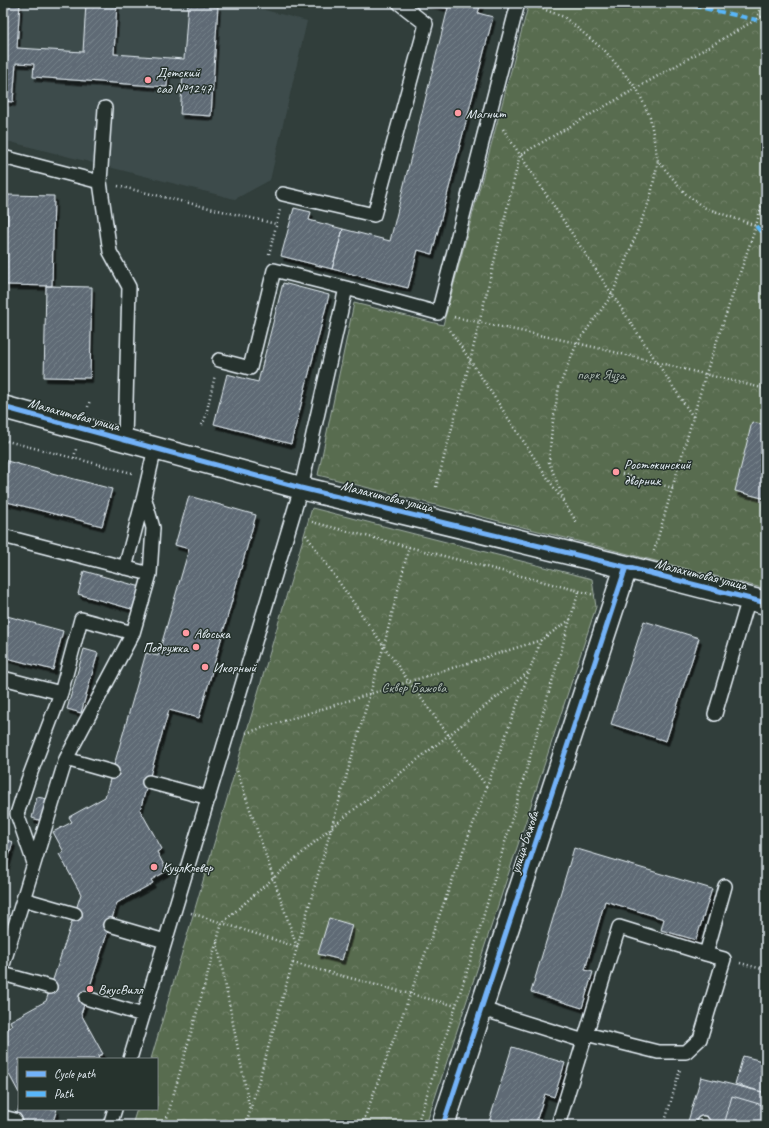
<svg xmlns="http://www.w3.org/2000/svg" width="769" height="1128" viewBox="0 0 769 1128" font-family="Caveat,sans-serif">
<defs>
<pattern id="park-crowns" width="20" height="18" patternUnits="userSpaceOnUse"><rect width="20" height="18" fill="#596c4f"/><path d="M2 6a3 3 0 1 1 6 0M12 15a3 3 0 1 1 6 0" fill="none" stroke="#718169"/></pattern>
<pattern id="building-hatch" width="6" height="6" patternUnits="userSpaceOnUse"><rect width="6" height="6" fill="#5e6b74"/><path d="M-1 1l2-2M0 6l6-6M5 7l2-2" fill="none" stroke="#758189"/></pattern>
<filter id="shadow"><feDropShadow dx="2.5" dy="4.5" stdDeviation="0" flood-color="#0009"/></filter>
</defs>
<rect width="100%" height="100%" fill="#313e3b"/>
<filter id="ink" filterUnits="userSpaceOnUse"><feTurbulence type="fractalNoise" baseFrequency=".025" numOctaves="2"/><feDisplacementMap in="SourceGraphic" scale="8" xChannelSelector="R" yChannelSelector="G"/><feConvolveMatrix kernelMatrix="1 2 1 2 8 2 1 2 1" color-interpolation-filters="sRGB"/></filter>
<g filter="url(#ink)">
<path fill="#3e4c4c" d="M3 3H245V5L307 21 270 180 235 199 3 140Z"/>
<path fill="url(#park-crowns)" stroke="#a0aea4" d="M529 3H766V589L318 475 354 303 443 325Z
M312 508 592 579 596 607 426 1125H132L137 1109H157V1059H151Z"/>
<path fill="url(#building-hatch)" stroke="#e8f1f8" filter="url(#shadow)" d="M3 3H20L17 48 83 52 86 3H117L114 54 184 59 188 4 218 6 211 116 180 114 183 74 168 73 167 87 33 77 34 64 16 63 13 102 3 101Z
M428 3H481L478 13 493 17 432 254 418 250 408 288 332 269 343 229 390 241 448 8Z
M8 195 54 196 52 286 6 285Z
M294 208 311 212 309 220 343 229 332 269 281 256Z
M283 283 329 295 291 444 214 424 227 374 258 382Z
M46 286 92 287 90 378 44 377Z
M752 422 766 425V499L735 491Z
M3 460 112 489 102 526 3 501Z
M189 496 256 515 199 718 169 710 140 810 162 849 157 852 167 871 151 880 153 883 117 903 81 1014 103 1054 98 1056 99 1059H19V1093L3 1063V1057L5 1056 3 1052V1031L12 1026 10 1021 46 1001 81 894 59 854 64 852 53 832 72 822 69 817 105 797 146 653 158 656 189 549 175 545Z
M84 571 141 587 135 610 78 594Z
M3 615 63 631 53 670 3 657Z
M644 621 699 638 666 741 611 724Z
M84 649 98 653 81 713 67 709Z
M37 797 48 799 42 821 32 818Z
M3 839 13 842 3 878Z
M574 848 712 889 696 940 661 930 664 919 605 901 585 970 593 972 582 1008 531 992Z
M329 918 352 925 342 960 318 954Z
M512 1047 565 1063 554 1097 545 1094 535 1125H488Z
M743 1056 766 1062V1093L735 1084Z
M701 1077 766 1093V1125H687Z
M732 1096 766 1106V1125H724Z
M19 1107V1109H57L52 1125H13Z"/>
<g fill="none" stroke-linecap="round" stroke-linejoin="round">
<g stroke="#e8f1f8" stroke-width="16">
<path id="service" d="M105 108 100 182 110 252 129 287 125 440
M3 157 100 182
M283 194 374 215 426 24 399 3
M219 360 250 368 274 270 346 288
M3 536 150 574
M125 568 144 496
M3 678 61 693 81 619 133 633
M715 714 749 598
M66 759 112 772
M149 782 209 798
M34 863 17 814 28 780 61 693
M23 899 75 914
M110 925 165 941
M3 965 66 759 133 633 150 574 153 528 144 496 155 448
M3 974 50 987
M86 998 143 1015
M482 1009 584 1041
M586 1034 658 1052H686L700 1039 724 959 706 954
M130 1059 301 488 346 288 438 313 518 3
M3 1117 15 1120
M110 1125 115 1109
M558 1125 619 927 706 954 725 886
M702 1125 703 1123"/>
</g>
<g stroke="#e8f1f8" stroke-width="25">
<path id="tertiary" d="M3 407 301 488 626 567 766 603
M443 1125 626 567"/>
</g>
<path stroke="#e8f1f8" stroke-width="2.5" stroke-dasharray="1 3" stroke-linecap="butt" d="M535 6 564 17 605 51 637 89 650 117 658 161 686 194 703 207 756 226
M757 19 761 3
M503 129 693 417
M118 186 276 224
M269 254 280 210
M454 317 577 343 766 389
M448 327 578 524
M88 407 90 400
M202 425 205 419 215 375
M3 440 132 473
M74 458 76 449
M622 474 673 488
M436 487 470 361 520 155 766 14
M564 500 549 462 552 427 559 387 577 343 612 295 650 199 658 161
M312 522 595 595
M306 535 409 682 487 787
M654 551 706 373 756 226 766 188
M246 733 541 640 570 620
M191 913 297 947 236 768
M217 942 250 1110
M293 963 456 1006
M740 963 766 970
M165 1125 222 923 332 827 530 671
M246 1125 384 645 409 547
M362 1125 541 640
M417 1125 470 962 570 620 579 591
M664 1125 680 1070"/>
<use href="#service" stroke="#26332d" stroke-width="13"/>
<use href="#tertiary" stroke="#26332d" stroke-width="22"/>
<path stroke="#59b6f9" stroke-width="4" stroke-dasharray="8 4" stroke-linecap="butt" d="M681 3 757 20
M756 226 766 238"/>
<g stroke="#26332d" stroke-width="8">
<path id="cycleway" d="M3 407 301 488 626 567 766 603
M443 1125 626 567"/>
</g>
<use href="#cycleway" stroke="#73b2f8" stroke-width="5"/>
</g>
</g>
<g fill="#ff9aa2" stroke="#26332d" stroke-width="1.5">
<circle cx="148" cy="80" r="4"/>
<circle cx="458" cy="113" r="4"/>
<circle cx="616" cy="472" r="4"/>
<circle cx="186" cy="633" r="4"/>
<circle cx="196" cy="647" r="4"/>
<circle cx="205" cy="667" r="4"/>
<circle cx="154" cy="867" r="4"/>
<circle cx="90" cy="989" r="4"/>
</g>
<g text-anchor="middle" stroke-width="3" stroke-linejoin="round" paint-order="stroke">
<g font-size="14" fill="#e8f1f8" stroke="#26332d" text-anchor="start">
<text x="156" y="77">Детский<tspan x="156" dy="16">сад №1247</tspan></text>
<text x="466" y="118">Магнит</text>
<text x="624" y="469">Ростокинский<tspan x="624" dy="16">дворник</tspan></text>
<text x="194" y="638">Авоська</text>
<text x="188" y="652" text-anchor="end">Подружка</text>
<text x="213" y="672">Икорный</text>
<text x="162" y="872">КуулКлевер</text>
<text x="98" y="994">ВкусВилл</text>
</g>
<g font-size="14" fill="#afbcb4" stroke="#26332d">
<text x="601" y="379">парк Яуза</text>
<text x="414" y="692">Сквер Бажова</text>
</g>
<g font-size="14" fill="#e8f1f8" stroke="#26332d">
<text transform="translate(74 414) rotate(15)" y="5">Малахитовая улица</text>
<text transform="translate(387 496) rotate(14)" y="5">Малахитовая улица</text>
<text transform="translate(701 574) rotate(14)" y="5">Малахитовая улица</text>
<text transform="translate(524 842) rotate(-72)" y="5">улица Бажова</text>
</g>
</g>
<rect width="769" height="1128" fill="none" stroke="#26332d" stroke-width="16"/>
<rect x="8" y="8" width="753" height="1112" fill="none" stroke="#e8f1f8" stroke-width="1.5" filter="url(#ink)"/>
<rect x="18" y="1058" width="140" height="52" fill="#26332d" stroke="#747f7e"/>
<rect x="26" y="1071" width="20" height="6" fill="#73b2f8" stroke="#747f7e"/>
<text x="54" y="1078" font-size="12" fill="#e8f1f8">Cycle path</text>
<rect x="26" y="1091" width="20" height="6" fill="#59b6f9" stroke="#747f7e"/>
<text x="54" y="1098" font-size="12" fill="#e8f1f8">Path</text>
</svg>
